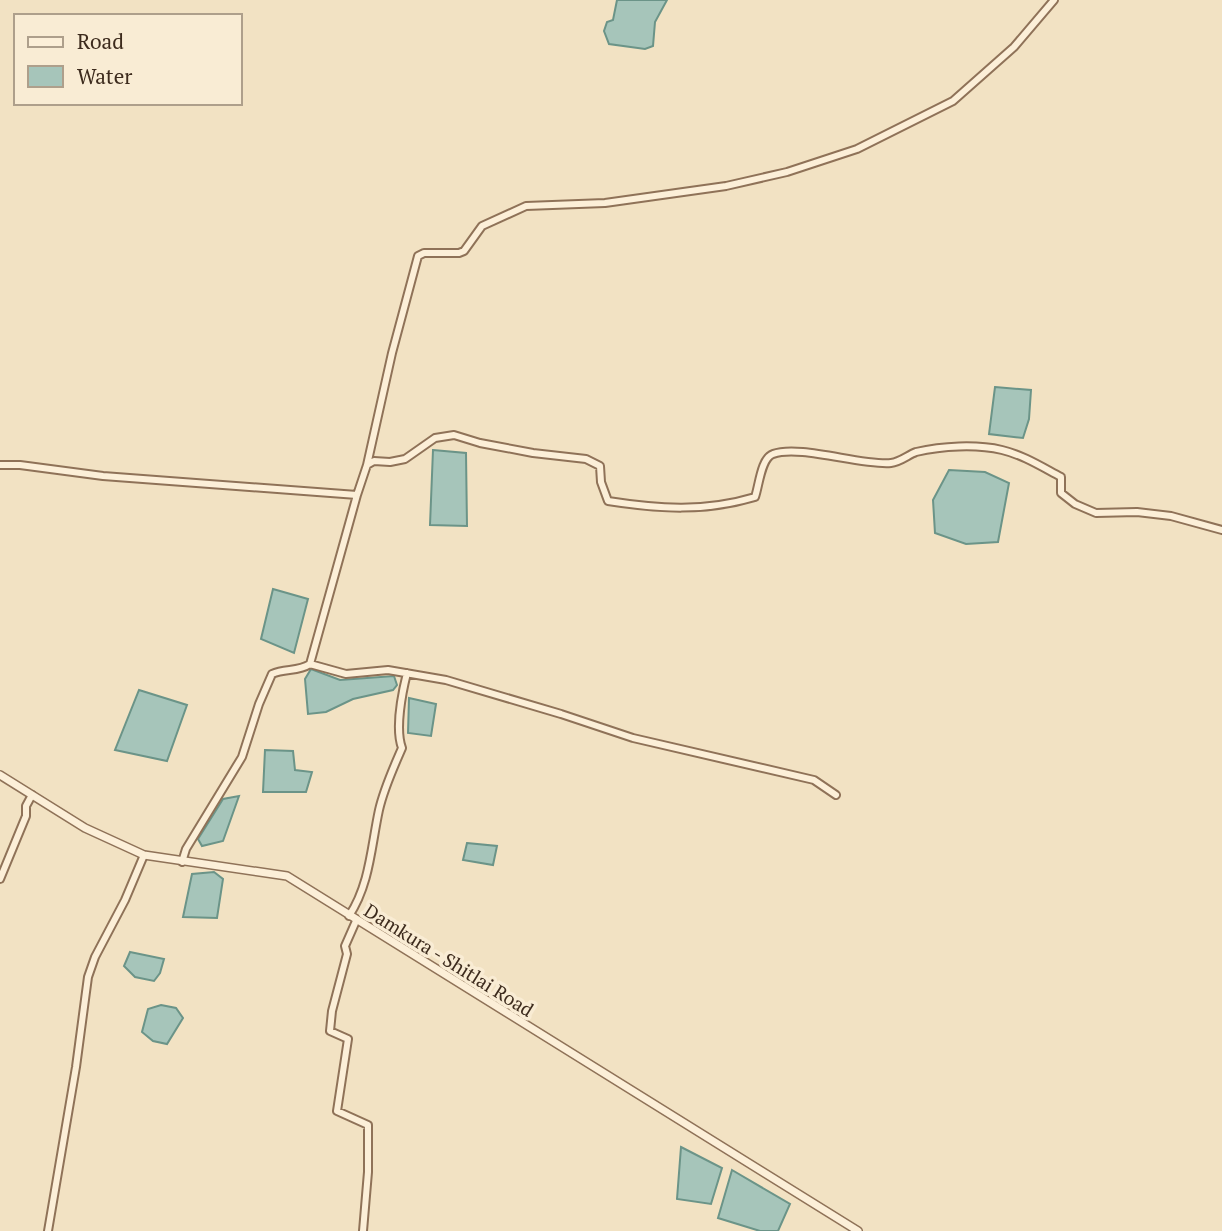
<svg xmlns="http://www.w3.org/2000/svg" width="1222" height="1231" viewBox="0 0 1222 1231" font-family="'PT Serif',serif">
<rect width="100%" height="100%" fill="#f2e2c3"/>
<path fill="#a6c5ba" stroke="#6b9488" stroke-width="2" d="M617 0H667L655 22 653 46 645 49 609 44 604 31 607 22 613 20Z
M995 387 1031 390 1029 419 1023 438 989 434Z
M433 450 466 453 467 526 430 525Z
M949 470 985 472 1009 483 998 542 966 544 935 533 933 500Z
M273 589 308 599 294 653 261 639Z
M311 669 340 680 394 676 397 685 393 690 353 699 326 712 308 714 305 679Z
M139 690 187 705 167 761 115 750Z
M409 698 436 704 431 736 408 733Z
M265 750 293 751 295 770 312 772 306 792H263Z
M239 796 223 841 202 846 198 839 223 799Z
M467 843 497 846 493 865 463 860Z
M214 872 223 879 217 918 183 917 192 874Z
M130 952 164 959 160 973 154 981 135 977 124 966Z
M161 1005 176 1008 183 1018 167 1044 153 1041 142 1032 148 1009Z
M681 1147 722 1168 711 1204 677 1199Z
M732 1170 790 1204 778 1231H760L718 1218Z"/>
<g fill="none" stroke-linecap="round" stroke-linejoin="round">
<g stroke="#8f7258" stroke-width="10">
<path id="minor" d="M0 465H20L103 476 357 495
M367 465 392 353 418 256 424 253H459L464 251 482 226 526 206 605 203 726 186 787 172 857 149 953 101 1014 47 1054 0
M310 664 346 674 388 670 446 680 561 714 633 738 814 780 836 795
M182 862 186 849 242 757 259 704 272 674C285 668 298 672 310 664L357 495 367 465 374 461 390 462 405 459 435 438 454 435 480 443 533 453 586 459 600 466 601 482 608 501C659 509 705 512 755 497 759 486 761 458 773 454 799 444 862 466 891 463 900 462 908 455 916 452 942 446 976 444 1002 450 1023 455 1042 467 1061 477V493L1075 504 1096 513 1137 512 1171 516 1222 530
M0 879 26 816V806L32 795
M349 916C370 884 371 847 379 810 384 788 393 769 402 748 395 729 402 693 407 673
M356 921 345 946 347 954 332 1011 330 1031 348 1039 337 1111 368 1125V1172L363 1231
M48 1231 76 1067 88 977 95 957 125 900 144 855"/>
</g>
<g stroke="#8f7258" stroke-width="10">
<path id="tertiary" d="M0 775 85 828 144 855 287 876 858 1231"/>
</g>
<use href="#minor" stroke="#fcefd8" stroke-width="6"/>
<use href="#tertiary" stroke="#fcefd8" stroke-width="7"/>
</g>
<g text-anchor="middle" stroke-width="7" stroke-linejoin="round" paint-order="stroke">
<g font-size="19" fill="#3d2b1d" stroke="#f9ecd4">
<text transform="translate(449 960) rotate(32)" y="7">Damkura - Shitlai Road</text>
</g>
</g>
<rect x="14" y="14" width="228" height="91" fill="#f9ecd4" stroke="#ae9f8b" stroke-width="2"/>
<rect x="28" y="37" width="35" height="10" fill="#fcefd8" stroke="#ae9f8b" stroke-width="2"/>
<text x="77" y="49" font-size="21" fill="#3d2b1d">Road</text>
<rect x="28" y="66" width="35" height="21" fill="#a6c5ba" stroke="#ae9f8b" stroke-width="2"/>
<text x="77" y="84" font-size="21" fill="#3d2b1d">Water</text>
</svg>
